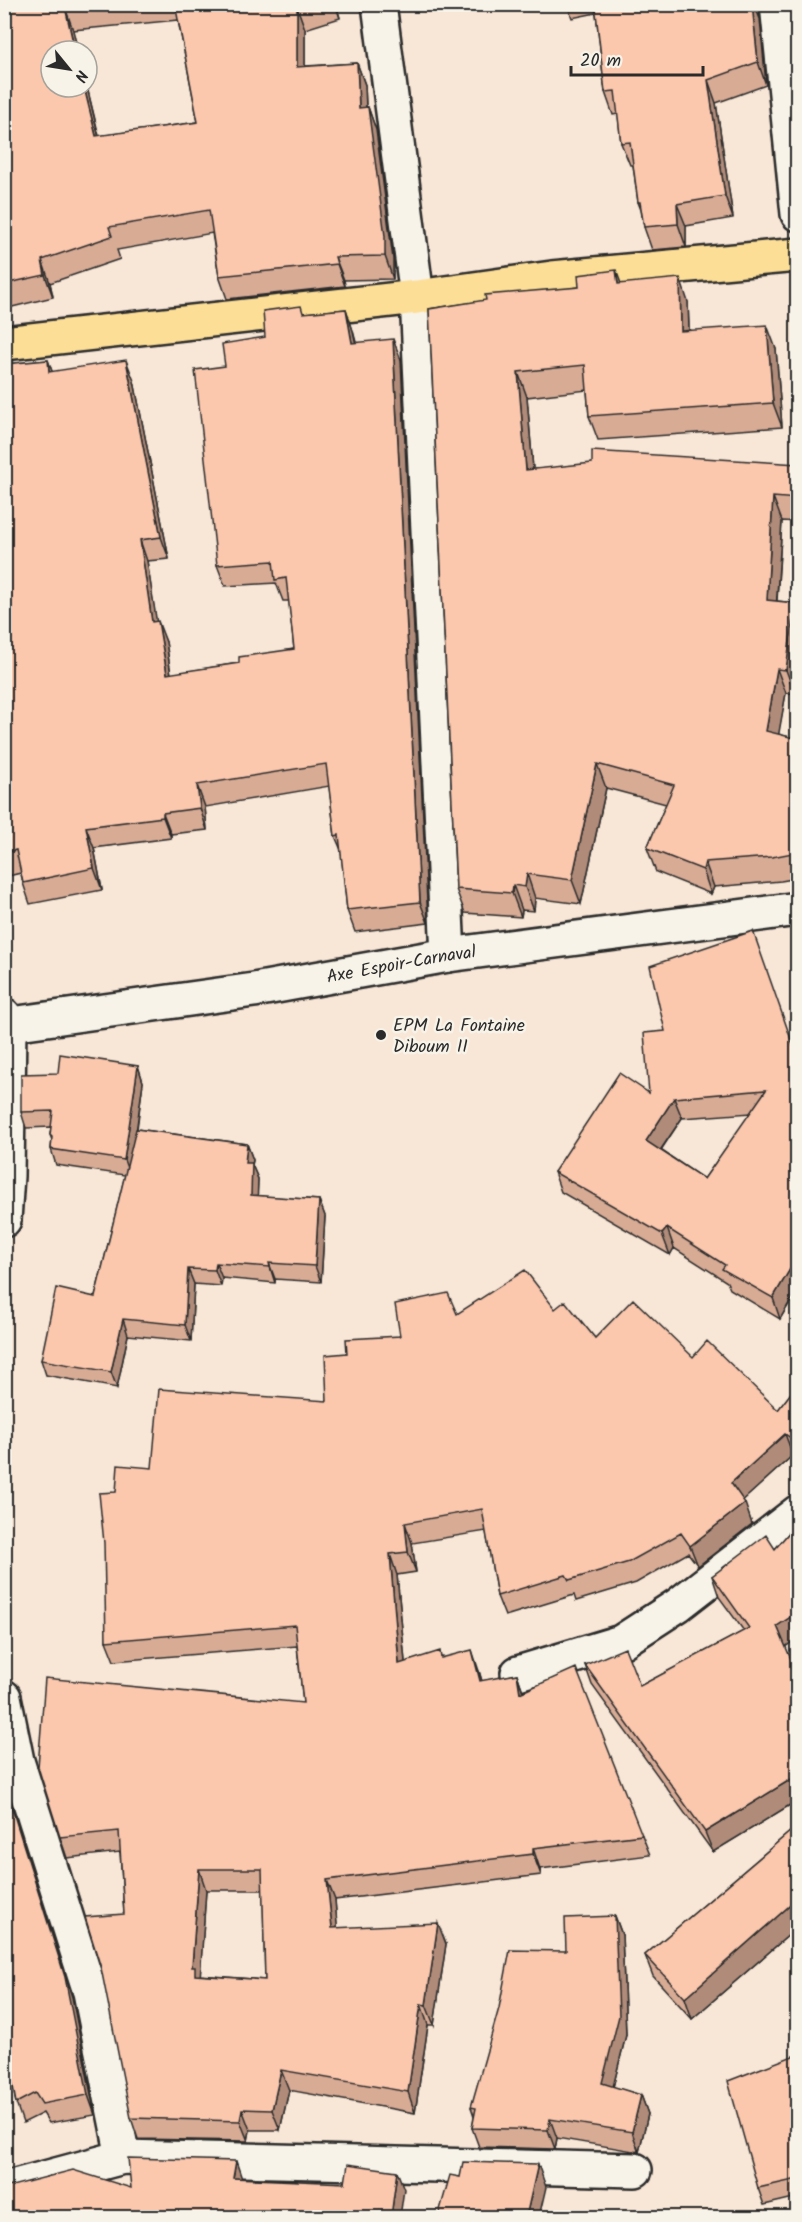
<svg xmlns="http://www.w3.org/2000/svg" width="802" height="2222" viewBox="0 0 802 2222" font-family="Kalam,sans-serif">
<rect width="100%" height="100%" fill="#f8e6d6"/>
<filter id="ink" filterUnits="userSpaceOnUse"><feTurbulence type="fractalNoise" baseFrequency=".0167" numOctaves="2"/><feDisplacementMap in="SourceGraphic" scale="12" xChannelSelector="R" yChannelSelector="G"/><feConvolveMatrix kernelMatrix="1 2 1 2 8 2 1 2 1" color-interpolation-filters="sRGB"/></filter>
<g filter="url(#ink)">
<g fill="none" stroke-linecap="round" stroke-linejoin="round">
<g stroke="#2b2b2b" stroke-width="38">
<g id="minor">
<path d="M379 4 417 297 448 955"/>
<path d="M777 4 798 214"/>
<path d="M4 1015 9 1025 7 1176 4 1220"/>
<path id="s1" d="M4 1025 254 990 448 955 798 909"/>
<path d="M518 1673 621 1642 678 1605 798 1512"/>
<path d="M4 1697 17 1761 90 1992 123 2157"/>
<path d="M4 2189 123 2157 635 2170"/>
</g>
</g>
<g stroke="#2b2b2b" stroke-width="38">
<path id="major" d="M4 343 417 297 552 278 798 255"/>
</g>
<use href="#minor" stroke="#f7f3e8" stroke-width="33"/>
<use href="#major" stroke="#fdde96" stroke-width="33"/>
</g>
<path fill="#d8ab95" stroke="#2b2b2b" stroke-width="1.5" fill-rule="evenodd" d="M4 4H336L340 18 305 29V66L357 63 365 85 366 107H368L376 130 393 259V279L344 280 345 286 227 299 219 276 212 233 117 250 120 259 50 283 53 297 4 309ZM178 20 198 122 99 136 87 87H51L73 30Z
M567 4H653L654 11 695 4H754L760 19 766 85 716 103 733 218 686 226V247L652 250 644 227 641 210 638 202 633 165H630L621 143 618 114 613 115 605 92 596 13 572 18Z
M798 4V57L794 49Z
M621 284 688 302 689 330 776 349 782 427 598 440 589 416 587 390 527 397 533 469 798 464V522L782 521 777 601 795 603 798 610V676L795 694 786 693 778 734 798 739V878L781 881 714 887 711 894 656 872 647 848 666 804 606 788 581 904 535 898 534 911 522 910 521 917 465 913 456 889 429 309 579 287Z
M346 309 353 331 356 342 401 360 428 923 355 932 347 910 341 850 335 836 329 786 205 807 207 830 171 834V838L94 848 102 890 30 904 23 883 21 873 4 877V364L48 360 52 372 134 381 169 559 147 561 156 621 166 642 171 674 239 663 294 649 289 601H283L276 583 225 586 217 565 225 366 265 337 304 313Z
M798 1058V1290L780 1319 730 1289 727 1282 674 1248 670 1255 561 1192 554 1172 649 1093ZM751 1113 704 1179 661 1150 682 1118Z
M138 1066 143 1082 137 1129 247 1144 253 1160 252 1165 258 1179 257 1196 319 1200 325 1216 321 1282 275 1279V1283L222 1278 221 1286 194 1284 191 1341 128 1335 117 1388 46 1375 41 1360 95 1297 125 1175 56 1165 51 1149 52 1140 50 1135 51 1127 26 1128 21 1112 58 1073Z
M555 1309 595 1338 693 1357 778 1410 798 1384V1458L793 1455 743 1500 752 1524 698 1566 688 1553 636 1583 576 1601 574 1595 505 1616 497 1596 486 1531 412 1543 416 1572 397 1575 405 1662 442 1657 479 1671 482 1681 517 1674 523 1691 642 1835 650 1855 540 1869 541 1875 335 1900 337 1928 446 1944 434 2025H428L415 2113 289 2090 280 2130H250L248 2141 138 2139 131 2118 124 1914 120 1852 67 1858 60 1837 303 1703 297 1646 114 1661 106 1641 116 1492 152 1468 327 1401 347 1353 400 1336 457 1314ZM206 1890H263L265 1980 200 1975Z
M798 1522V1638L785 1646 798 1676V1800L713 1852 592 1685 585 1665 640 1686 744 1631 719 1597 712 1576 775 1549Z
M8 1796 15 1816 72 1997 95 2115 49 2123 43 2113 23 2123 16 2103 12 2084 4 2086V1797Z
M798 1825V1927L692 2019 653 1976 645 1955Z
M615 1916 622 1935 626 2035 613 2087 641 2095 648 2114 639 2152 557 2138 555 2149 479 2147 472 2128 474 2116 471 2107 566 1951Z
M798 2054V2121H796L798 2126V2197L764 2205 758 2188Z"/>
<path fill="#b08b79" stroke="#2b2b2b" stroke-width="1.5" d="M335 4H336L340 18Z
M649 4H653L658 34 650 11Z
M752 4H754L760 19 766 85 758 62Z
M65 7 73 30 78 51H75Z
M297 7 305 29V89L297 67Z
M357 63 365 85 367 131 359 108Z
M708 80 716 103 733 218 725 196Z
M84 87H87L104 159 96 136Z
M368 107 376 130 393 259V279L385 256Z
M677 204 686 226V247L678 224Z
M335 257 344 280 345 286 337 264Z
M42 260 50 283 53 297 45 275Z
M616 270 625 294 618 284Z
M680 278 688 302 690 355 681 331Z
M346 309 353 331 360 364 352 343Z
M767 325 776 349 782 427 773 403Z
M393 339 401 360 428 923 420 902Z
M48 360 56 382 49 372Z
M126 360 134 381 169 559 161 537Z
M518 372 527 397 535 494 526 470Z
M773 497 782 521 775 624 767 600Z
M140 540 147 561 160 643 152 622Z
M795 603 798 610V676L795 694 786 670Z
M158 621 166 642 174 696 167 674Z
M777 669 786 693 775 755 766 731Z
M597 764 606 788 581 904 572 880Z
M197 785 205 807 207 830 200 808Z
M163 813 171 834V838L163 817Z
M86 827 94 848 102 890 94 868Z
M705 862 714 887 711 894 703 870Z
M527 874 535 898 534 911 525 887Z
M513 885 522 910 521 917 512 893Z
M138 1066 143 1082 130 1176 124 1160Z
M674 1098 682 1118 653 1161 646 1141Z
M247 1144 253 1160 252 1165 258 1179 257 1211 251 1195 245 1163Z
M319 1200 325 1216 321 1282 315 1266Z
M667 1228 674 1248 670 1255 662 1234Z
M216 1263 222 1278 221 1286 215 1270Z
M269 1263 275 1279V1283L270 1267Z
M188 1269 194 1284 191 1341 185 1325Z
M790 1269 797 1289 780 1319 773 1298Z
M123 1319 128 1335 117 1388 111 1372Z
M785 1434 793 1455 739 1504 731 1483Z
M745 1503 752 1524 698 1566 690 1546Z
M405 1523 412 1543 416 1572 408 1552Z
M390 1554 397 1575 407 1684 399 1664Z
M798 1612V1638L785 1647 777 1626Z
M472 1650 479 1671 488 1702 480 1681Z
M517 1674 524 1695 520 1693Z
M798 1775V1800L713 1852 705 1832Z
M8 1796 15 1816 72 1997 95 2115 88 2095Z
M533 1848 540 1869 541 1875 533 1854Z
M199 1869 206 1890 200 1980 203 1995 192 1967Z
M327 1880 335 1900 339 1948 332 1928Z
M796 1900 798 1903V1927L692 2019 685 1998Z
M615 1916 622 1935 626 2035 609 2103 602 2083Z
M438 1923 446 1944 434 2025 426 2005Z
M421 2004 428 2025 415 2113 408 2092Z
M281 2070 289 2090 280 2130 272 2110Z
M641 2095 648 2114 639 2152 632 2132Z
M790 2105 798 2126V2133Z
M242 2109 250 2130 248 2141 240 2121Z
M550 2119 557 2138 555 2149 548 2130Z
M236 2161 242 2179 233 2178Z
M538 2164 546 2187 539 2217H526Z
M397 2171 404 2189 400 2217H391Z"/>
<path fill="#fbc7ad" stroke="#2b2b2b" stroke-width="1.5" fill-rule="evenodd" d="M4 4H91L65 7 75 51H51V87H84L96 136 198 122 175 4H304L297 7V67L357 63 359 108 368 107 385 236V256L335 257 337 264 219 276 209 210 109 227 112 236 42 260 45 275 4 284Z
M595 4H649L650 11 695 4H752L758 62 708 80 725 196 677 204 678 224 644 227 640 202H638L630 142 621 143 615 91 605 92Z
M790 4H798V48L794 49Z
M616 270 618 284 680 278 681 331 767 325 773 403 589 416 585 365 518 372 526 470 592 463V451L798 464V499L773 497 767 600 795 603 786 670 777 669 766 731 798 739V852L772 857 705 862 703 870 647 848 674 785 597 764 572 880 527 874 525 887 513 885 512 893 456 889 429 309 486 300 485 295 579 287 578 275Z
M301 306 303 313 346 309 352 343 393 339 420 902 347 910 339 835 335 836 326 764 197 785 200 808 163 813V817L86 827 94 868 23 883 16 850 4 853V364L48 360 49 372 126 360 161 537 140 540 152 622 158 621 167 674 239 663V657L294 649 286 578 275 580 273 561 217 565 195 370 225 366 222 344 265 337 263 311Z
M753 931 798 1059V1275L790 1269 773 1298 722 1269 725 1265 667 1228 662 1234 554 1172 619 1073 649 1093 644 1033 665 1031 650 966ZM766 1090 704 1179 646 1141 674 1098Z
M60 1054 138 1066 124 1160 51 1149 52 1137 50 1135 53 1111 21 1112V1074L58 1073Z
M136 1129 247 1144 245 1163H252L251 1195 319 1200 315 1266 269 1263 270 1267 216 1263 215 1270 188 1269 185 1325 123 1319 111 1372 41 1360 56 1288 95 1297Z
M525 1270 555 1309 565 1301 595 1338 633 1299 693 1357 707 1341 778 1410 798 1384V1443L785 1434 731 1483 745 1503 690 1546 681 1533 629 1562 569 1580 566 1575 497 1596 482 1509 405 1523 408 1552 390 1554 399 1664 440 1651 441 1658 472 1650 480 1681 517 1674 520 1693 576 1668 642 1835 533 1848V1854L327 1880 332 1928 438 1923 426 2005 421 2004 408 2092 281 2070 272 2110 242 2109 240 2121 131 2118 101 1968 85 1917 124 1914 119 1831 60 1837 38 1767 45 1678 303 1703 295 1625 106 1641 104 1543 99 1493 116 1492 118 1465 152 1468 159 1389 327 1401 325 1355 347 1353 346 1339 400 1336 395 1304 448 1293 457 1314ZM199 1869H262L265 1980 195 1975V1967H192Z
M798 1522V1612L777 1626 798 1676V1775L705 1832 585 1665 625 1648 640 1686 749 1628 712 1576 766 1535 775 1549Z
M8 1796 65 1977 88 2095 42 2104 35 2093 16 2103 9 2064 4 2065V1797Z
M798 1825V1902L796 1900 685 1998 645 1955Z
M615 1916 619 2016 602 2083 641 2095 632 2132 550 2119 548 2130 472 2128 476 2108 471 2107 499 2008 510 1950 566 1951 565 1918Z
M798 1988V2001L793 1990Z
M798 2054V2103L790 2105 798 2133V2179L758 2188 728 2081Z
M128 2158 236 2161 233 2178 345 2183 348 2164 397 2171 391 2217H4V2188L73 2170 131 2188Z
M463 2162 538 2164 526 2217H438L450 2175 460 2177Z"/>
</g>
<circle fill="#2b2b2b" stroke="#f7f3e8" stroke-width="2" cx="381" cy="1035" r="6"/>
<g text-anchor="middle" stroke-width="5" stroke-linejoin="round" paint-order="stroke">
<g font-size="18" fill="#2b2b2b" stroke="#f7f3e8">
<text dy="6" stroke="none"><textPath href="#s1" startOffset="402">Axe Espoir-Carnaval</textPath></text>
</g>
<g font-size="18" fill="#2b2b2b" stroke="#f7f3e8" text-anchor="start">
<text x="393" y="1031">EPM La Fontaine<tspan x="393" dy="21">Diboum II</tspan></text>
</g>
</g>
<rect width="802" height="2222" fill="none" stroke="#f7f3e8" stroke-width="24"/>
<rect x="12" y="12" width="778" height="2198" fill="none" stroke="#2b2b2b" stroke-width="2" filter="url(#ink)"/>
<g transform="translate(69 69) rotate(120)"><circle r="28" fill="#f7f3e8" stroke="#a5a39c" stroke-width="1.5"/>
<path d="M0-4.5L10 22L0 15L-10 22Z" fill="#2b2b2b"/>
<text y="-9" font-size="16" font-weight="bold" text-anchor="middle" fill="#2b2b2b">N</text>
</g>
<path d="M571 66v9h132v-9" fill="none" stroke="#2b2b2b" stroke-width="3"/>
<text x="580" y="66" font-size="18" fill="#2b2b2b" stroke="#f7f3e8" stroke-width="4.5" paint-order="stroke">20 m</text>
</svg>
